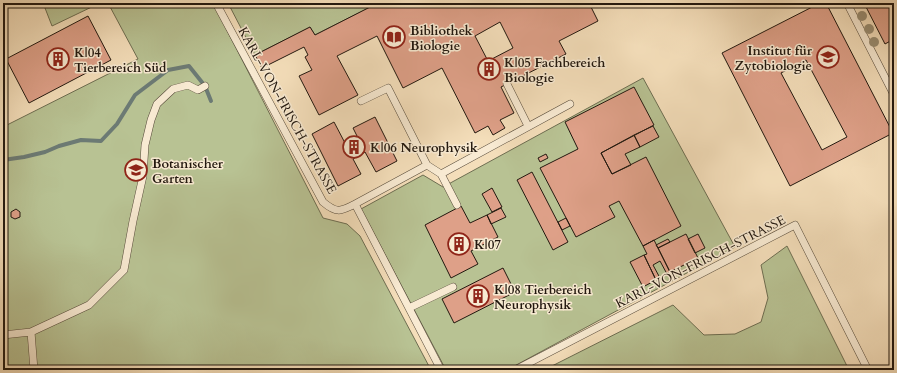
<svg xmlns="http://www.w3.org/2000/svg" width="897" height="373" viewBox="0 0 897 373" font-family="Cardo,serif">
<rect width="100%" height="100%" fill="#f4deba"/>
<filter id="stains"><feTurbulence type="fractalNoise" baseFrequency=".005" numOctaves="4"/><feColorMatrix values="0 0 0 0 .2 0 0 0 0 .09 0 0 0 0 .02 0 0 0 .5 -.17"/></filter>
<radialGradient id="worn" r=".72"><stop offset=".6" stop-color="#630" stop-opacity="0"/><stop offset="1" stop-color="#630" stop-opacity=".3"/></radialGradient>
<path fill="#b8c293" stroke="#6d6d51" d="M45 3H100L52 26 45 8Z
M108 3H213L323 218 347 224 360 236 431 370H3V127L138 59Z
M228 3H378L315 35 310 27 255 55Z
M643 78 735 247 507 370H446L361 209 423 175 443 187Z
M787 246 849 370H544L673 305 704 335 735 334 761 322 768 298 761 265Z"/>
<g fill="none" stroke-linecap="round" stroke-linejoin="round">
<path stroke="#6c7a74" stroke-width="4" d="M3 160 24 157 45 152 59 146 81 140 101 141 117 124 135 95 168 70 189 66 205 86 211 101"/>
</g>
<path fill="#dea088" stroke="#22180f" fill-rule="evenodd" d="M378 3H589L598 21 559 41 566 54 501 87 514 113 500 120 505 128 493 135 488 126 475 133 442 68 403 88 377 36 337 56 358 95 319 115 299 76 312 70 305 57 308 55 304 47 262 68 255 55 310 27 315 35ZM500 22 513 48 488 61 475 36Z
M820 3H826L893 133 790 186 722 53ZM806 60 847 137 822 150 781 73Z
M864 3H894V39L885 44Z
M88 16 111 60 29 103 6 59Z
M634 87 654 125 601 153 612 174 646 157 681 226 643 246 619 201 609 206 615 217 576 237 540 168 578 149 565 122Z
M375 117 397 161 376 172 365 152 353 159 361 174 338 186 312 134 334 122 345 143 357 136 353 128Z
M653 126 659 137 640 147 634 135Z
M634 135 640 147 625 154 631 165 612 174 601 153Z
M546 154 548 158 540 162 538 158Z
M532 172 568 242 553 250 517 180Z
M492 188 502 207 492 212 482 194Z
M461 206 470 223 487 215 498 237 471 251 478 264 451 278 425 225Z
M501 208 506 217 491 224 487 215Z
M16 209 20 212V217L15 219 11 217V212Z
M566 218 570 226 562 230 558 222Z
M686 234 698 258 670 272 658 248Z
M698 234 705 248 695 253 688 239Z
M668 239 670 242 658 248 656 245Z
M654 240 670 272 667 274 660 261 653 265 660 278 656 280 644 255 647 254 643 246Z
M644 255 656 280 643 287 630 262Z
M503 268 515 292 454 323 442 299Z"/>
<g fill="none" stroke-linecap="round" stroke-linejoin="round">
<g stroke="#564a3a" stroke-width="8">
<path id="lane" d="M216 3 323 202C336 213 340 212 355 204L441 370
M847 3 894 95
M507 84 528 126
M361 101 388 88 427 165 441 174 457 205
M441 174 570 104
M355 204 427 165
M409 308 453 287
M31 332 34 370
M3 335 31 332 89 305 124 270 133 221 143 176 145 145 151 120 157 104 173 89 188 85 198 90 205 86
M515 370 795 225 868 370"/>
</g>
<use href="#lane" stroke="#f8ead2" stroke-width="7"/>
</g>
<g fill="#998d72">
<circle cx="862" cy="16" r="5"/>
<circle cx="869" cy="29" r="5"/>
<circle cx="874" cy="42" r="5"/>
</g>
<defs>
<g id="library-ring" transform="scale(1.15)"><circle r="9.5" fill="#f8ead2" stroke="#8f2418" stroke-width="1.5"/><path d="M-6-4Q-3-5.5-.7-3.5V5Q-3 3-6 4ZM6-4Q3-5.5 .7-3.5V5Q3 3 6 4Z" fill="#8f2418"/></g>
<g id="university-ring" transform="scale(1.15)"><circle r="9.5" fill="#f8ead2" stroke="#8f2418" stroke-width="1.5"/><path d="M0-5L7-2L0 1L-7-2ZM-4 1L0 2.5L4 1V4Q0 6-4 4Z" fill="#8f2418"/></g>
<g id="building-ring" transform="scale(1.15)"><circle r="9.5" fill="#f8ead2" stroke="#8f2418" stroke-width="1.5"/><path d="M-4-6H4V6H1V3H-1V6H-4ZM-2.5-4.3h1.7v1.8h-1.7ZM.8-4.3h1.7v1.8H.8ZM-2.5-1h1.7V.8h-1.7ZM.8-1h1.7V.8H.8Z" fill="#8f2418"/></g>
</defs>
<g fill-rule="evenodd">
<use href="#library-ring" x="394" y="37"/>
<use href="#university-ring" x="828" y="57"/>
<use href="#building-ring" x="58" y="59"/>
<use href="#building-ring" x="489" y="69"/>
<use href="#building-ring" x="354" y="147"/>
<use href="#university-ring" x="136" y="170"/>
<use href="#building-ring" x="459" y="244"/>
<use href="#building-ring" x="478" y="296"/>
</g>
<g text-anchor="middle" stroke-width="3" stroke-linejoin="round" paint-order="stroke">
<g font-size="13" font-weight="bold" fill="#22180f" stroke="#f8ead2" text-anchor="start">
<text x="410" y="35">Bibliothek<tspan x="410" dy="15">Biologie</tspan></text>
<text x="812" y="55" text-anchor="end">Institut für<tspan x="812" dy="15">Zytobiologie</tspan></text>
<text x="74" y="57">K|04<tspan x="74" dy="15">Tierbereich Süd</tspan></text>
<text x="504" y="67">K|05 Fachbereich<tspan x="504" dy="15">Biologie</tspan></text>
<text x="370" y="152">K|06 Neurophysik</text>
<text x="152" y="168">Botanischer<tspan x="152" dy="15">Garten</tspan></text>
<text x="474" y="249">K|07</text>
<text x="494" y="294">K|08 Tierbereich<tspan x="494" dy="15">Neurophysik</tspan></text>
</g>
<g font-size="13" fill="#22180f" stroke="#f8ead2">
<text transform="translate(288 110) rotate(61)" y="5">KARL-VON-FRISCH-STRASSE</text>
<text transform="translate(700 261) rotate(-27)" y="5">KARL-VON-FRISCH-STRASSE</text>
</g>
</g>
<rect width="897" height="373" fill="none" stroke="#f4deba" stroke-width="16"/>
<rect x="4" y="4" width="889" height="365" fill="none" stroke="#22180f" stroke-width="2"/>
<rect x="8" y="8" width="881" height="357" fill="none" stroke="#22180f"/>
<rect width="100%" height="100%" filter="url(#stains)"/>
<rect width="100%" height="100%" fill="url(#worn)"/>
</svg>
